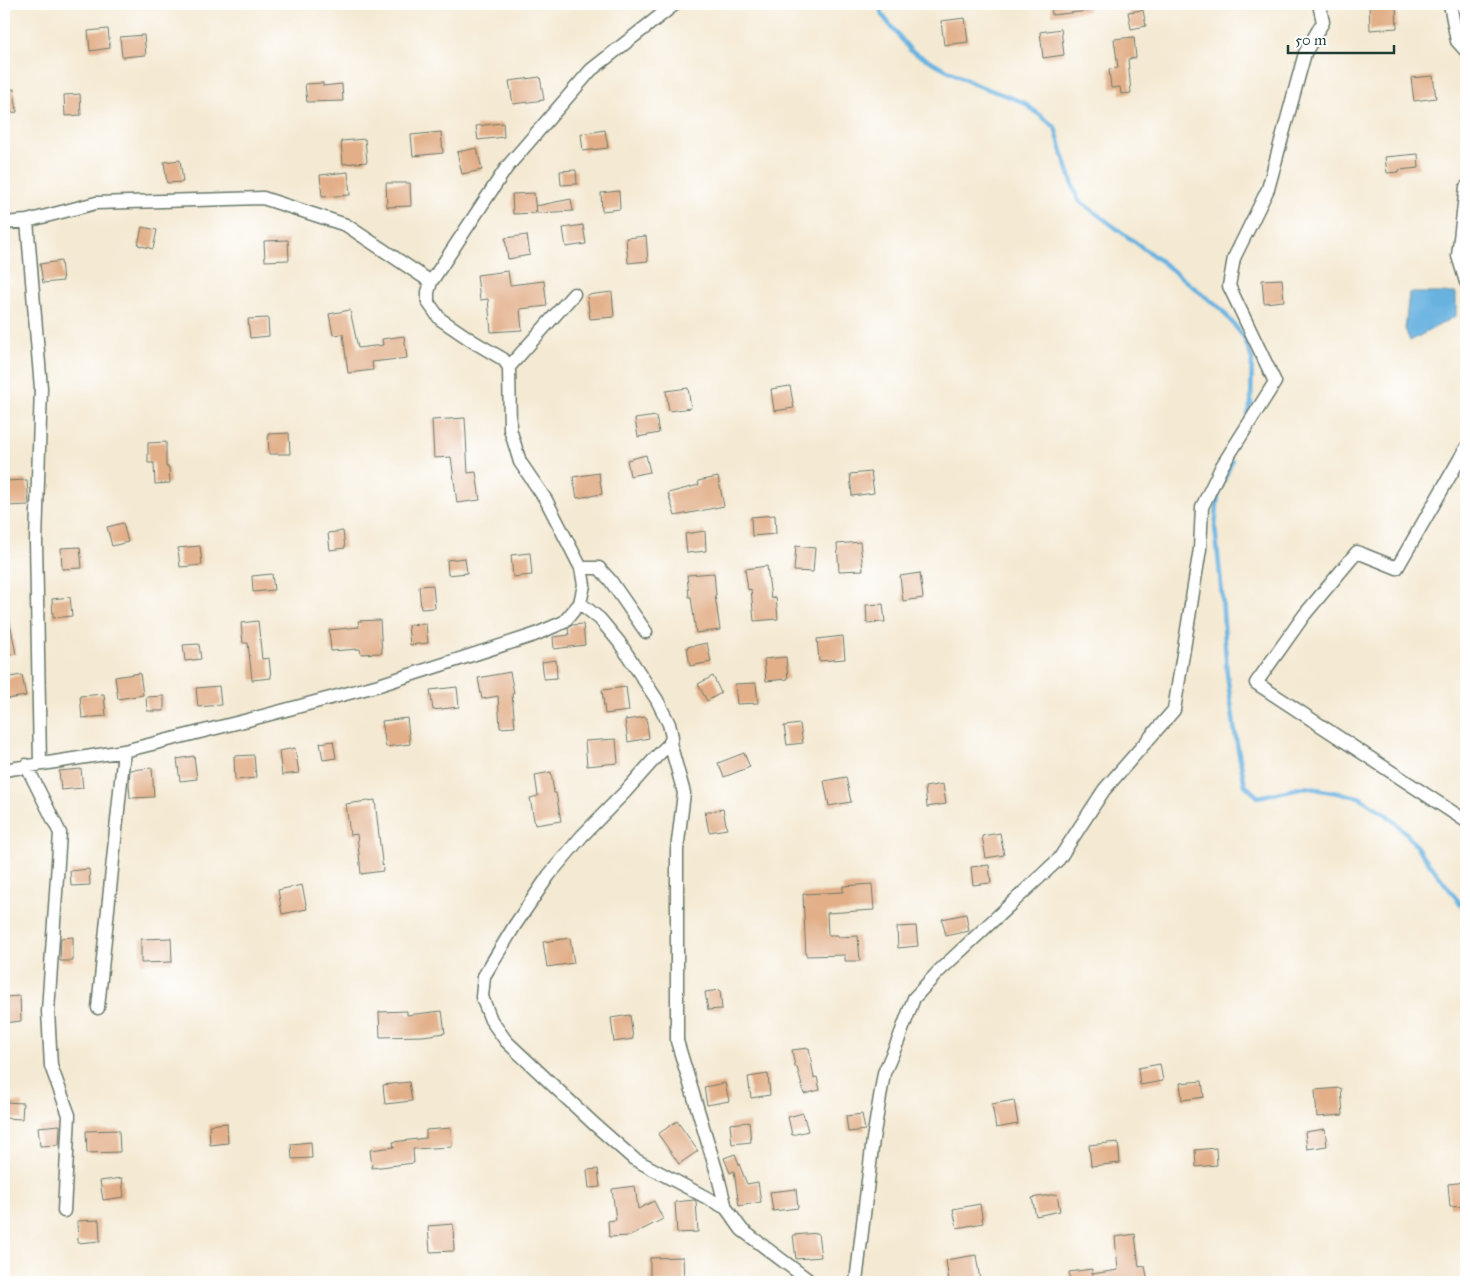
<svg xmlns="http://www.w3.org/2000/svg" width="1470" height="1286" viewBox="0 0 1470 1286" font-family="'IM FELL Great Primer',serif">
<rect width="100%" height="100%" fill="#fff"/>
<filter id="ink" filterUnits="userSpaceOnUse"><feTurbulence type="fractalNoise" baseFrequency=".02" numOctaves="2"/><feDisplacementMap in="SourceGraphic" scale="10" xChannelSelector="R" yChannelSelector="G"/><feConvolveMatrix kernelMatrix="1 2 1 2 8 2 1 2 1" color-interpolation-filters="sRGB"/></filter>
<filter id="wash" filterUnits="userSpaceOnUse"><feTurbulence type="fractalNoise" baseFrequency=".0096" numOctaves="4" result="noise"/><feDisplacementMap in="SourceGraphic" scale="20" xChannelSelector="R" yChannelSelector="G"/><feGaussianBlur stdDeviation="1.12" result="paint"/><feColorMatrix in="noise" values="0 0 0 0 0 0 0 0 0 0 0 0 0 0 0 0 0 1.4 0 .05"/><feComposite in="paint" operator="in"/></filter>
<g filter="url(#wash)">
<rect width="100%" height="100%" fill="#f4e9d2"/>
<path fill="#67b2e0" stroke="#43788a" d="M1409 293H1456V316L1410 341 1405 329Z"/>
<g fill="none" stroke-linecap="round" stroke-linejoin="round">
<path stroke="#67b2e0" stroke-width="4.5" d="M878 4 883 16 911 51 974 84 1023 102 1055 127 1063 155 1078 200 1162 262 1221 309 1244 337 1252 359 1251 403 1247 416
M1232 461 1218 494 1215 527 1222 594 1227 674 1235 733 1245 785 1258 797 1305 787 1359 797 1387 815 1406 833 1466 911"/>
</g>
<g id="blocks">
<path fill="#e2af88" d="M1051 4H1087L1088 11 1052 15Z
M1369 4H1396L1397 28 1370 30Z
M1143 10 1146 26 1131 29 1128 12Z
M965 18 968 42 944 45 941 21Z
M108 29 110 48 90 51 88 31Z
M1061 29 1064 55 1043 58 1040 32Z
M144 35 146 55 122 57 120 37Z
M1134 37 1136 58 1128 59 1131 93 1121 94 1120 87 1111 88 1109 69 1118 68 1114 39Z
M1433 76 1436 98 1414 101 1411 78Z
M540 77 544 100 513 104 509 81Z
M323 83V86L342 84 343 101 307 102 305 84Z
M14 89 17 112 4 114V90Z
M80 94 81 115 65 116 64 95Z
M503 123 504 137 478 140 476 126Z
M605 130 608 148 583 151 581 134Z
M441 132 443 153 413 156 411 135Z
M365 139 367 162 343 164 341 141Z
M477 148 482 170 462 174 457 152Z
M1418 154 1419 168 1399 170V172L1387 173 1385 157Z
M180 160 183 182 167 183 164 162Z
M576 170 577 184 561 185 560 171Z
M348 172 350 195 322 197 320 175Z
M386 183H410L411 206 387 207Z
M619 191 620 209 602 211 601 193Z
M534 193 536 213 513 214 512 194Z
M571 199 573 211 537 213 536 206Z
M583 225 586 244 566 247 563 228Z
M142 227 157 230 153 249 138 245Z
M527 235 530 255 508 259 505 238Z
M646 236 648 261 628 263 626 238Z
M288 240 289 260 265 261 264 241Z
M61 261 63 281 43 283 40 264Z
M508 271 510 285 544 281 547 306 520 309 522 330 491 332 488 299 480 300 477 275Z
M1282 279 1284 301 1264 303 1262 280Z
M612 292 614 317 590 319 587 295Z
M350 310 358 348 383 345 382 339 404 336 407 358 372 362 373 370 348 373 343 334 333 335 329 314Z
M268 318 269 336 250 338 248 319Z
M790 386 794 408 774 411 771 389Z
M688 388 691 408 669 411 666 391Z
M656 416 659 433 638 437 635 419Z
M465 418 468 473 476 472 480 500 457 503 451 457 434 458 432 420Z
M289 433 290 454H269L268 434Z
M166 442V467H169L170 483 155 484 154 463H148V443Z
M646 455 650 472 630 476 627 460Z
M871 472 874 493 852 496 850 474Z
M599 473 602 494 577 498 573 477Z
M718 477 724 506 675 516 668 493 699 485 698 481Z
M27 480 29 505 6 506 5 481Z
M775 515 776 534 752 536 751 517Z
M123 523 128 542 112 546 107 527Z
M343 531 345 548 330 550 328 533Z
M705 531 706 551 687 553 685 534Z
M860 542 863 570 839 571 837 544Z
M200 546 202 565 180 567 178 548Z
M796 546 815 548 813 572 794 571Z
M80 547 82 568 62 569 61 548Z
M530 553 532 575 513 577 511 555Z
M465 558 467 573 448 575 447 560Z
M767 566 771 598 776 597 778 619 754 621 751 589 748 590 745 569Z
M714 573 716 595H715L720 630 696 633 691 597H689L687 575Z
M920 573 923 598 903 601 900 576Z
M272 574 274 590 253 592 252 576Z
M433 585 435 608 421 609 419 586Z
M70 597 72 616 53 618 52 599Z
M883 604 885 622 867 623 866 605Z
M4 618H9L16 654 4 656Z
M380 620 382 653 361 654 360 649 331 651 329 630 359 627 358 621Z
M258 621 262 659 269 658 271 678 252 680 248 643H243L241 623Z
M426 624 428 643 410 645 408 625Z
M583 624 585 645 554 649 553 637 569 635 568 629 572 625Z
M843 636 845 659 819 661 817 639Z
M707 643 711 662 690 666 687 647Z
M199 644 201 659 185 661 183 645Z
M786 657 788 679 766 681 764 659Z
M556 660 557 678 544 679 542 662Z
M510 672 514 693 512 694 515 727 500 728 498 696 482 699 478 678Z
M140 673 143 695 118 699 115 677Z
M22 675 26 696 7 699 4 678Z
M713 676 721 693 707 701 698 684Z
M756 683 758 703 737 704 735 684Z
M219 686 221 705 198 707 196 688Z
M457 687 459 707 433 710 430 690Z
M626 687 629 711 605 714 602 690Z
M104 694 106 716 82 718 80 696Z
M164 696V711H147L146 697Z
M646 717 649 738 628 742 625 720Z
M407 718 410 744 386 747 382 721Z
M800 724 803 743 787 745 784 726Z
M616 739 618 763 587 766 585 741Z
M333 741 336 758 323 760 320 743Z
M295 748 299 773 282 775 279 751Z
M744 753 750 767 724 777 718 763Z
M254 755 256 778 235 780 234 756Z
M194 756 197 779 180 781 177 759Z
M152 768 154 797 130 798 129 784 130 770Z
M81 769 83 788 61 790 59 771Z
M551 772 554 793H556L561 821 535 825 530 798 538 796 535 775Z
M846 777 851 802 829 806 824 781Z
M943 784 946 804 927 807 925 787Z
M375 800 383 871 361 874 357 834 350 835 346 804Z
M723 809 727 829 709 832 705 812Z
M1000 833 1004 855 986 858 982 836Z
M989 865 991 883 973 885 971 867Z
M89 869 90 885 71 886 70 871Z
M872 884 874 910 827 913 828 935H838V937L858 936 860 961H845V955L806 956 803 894 843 892V886Z
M302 885 307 909 282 914 278 890Z
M966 914 969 931 946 936 942 919Z
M916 926 918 946 898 948 897 927Z
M73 937V961H60L61 938Z
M171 938 172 962 141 963V939Z
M570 938 574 963 547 967 543 942Z
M720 990 722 1009 708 1010 705 992Z
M20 996 21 1021 4 1023V997Z
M407 1011V1015L442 1011 445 1033 423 1036 380 1037 379 1012Z
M630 1015 633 1039 614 1042 611 1018Z
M809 1048 814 1078 817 1077 820 1090 804 1094 797 1067H795L792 1050Z
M1160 1064 1163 1081 1140 1085 1138 1068Z
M768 1074 770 1095 751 1098 748 1077Z
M1202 1081 1204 1097 1182 1100 1180 1083Z
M409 1082 412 1101 385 1104 383 1085Z
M725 1083 729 1101 707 1105 704 1087Z
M1341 1088 1343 1115 1317 1117 1315 1090Z
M1014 1100 1018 1124 996 1128 992 1104Z
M5 1102 23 1103 22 1119 4 1118Z
M803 1113 808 1131 792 1135 788 1117Z
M862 1114 865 1130 848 1132 846 1116Z
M677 1121 698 1151 679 1164 658 1134Z
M749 1122 751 1142 732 1144 730 1124Z
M227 1123 228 1143 210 1145 209 1125Z
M60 1125 59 1145 40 1146 38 1127Z
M451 1128 452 1147 413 1149 414 1163 372 1168 370 1150 394 1147 393 1142 426 1138V1130Z
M1325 1129 1327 1146 1307 1149 1305 1132Z
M119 1130 120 1152 87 1153 86 1131Z
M311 1142 312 1158 292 1159 291 1144Z
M1118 1142 1120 1163 1091 1166 1089 1145Z
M1216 1148 1217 1165 1196 1167 1195 1150Z
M735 1154 747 1184 758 1182 761 1202 739 1206 734 1171 730 1173 724 1158Z
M598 1169 600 1187 589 1188 587 1170Z
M122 1178 124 1197 103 1200 100 1181Z
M1466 1182V1206L1450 1207 1448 1184Z
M635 1186 638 1209 654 1201 663 1219 630 1236 609 1237 608 1221 616 1220 612 1189Z
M796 1189 798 1208 773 1211 770 1192Z
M1057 1194 1060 1211 1036 1216 1032 1198Z
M694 1200 696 1201 698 1232 677 1233 675 1202Z
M980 1204 983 1223 957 1228 953 1209Z
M99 1220 100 1241 78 1243 77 1221Z
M453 1224 454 1251 430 1252 428 1226Z
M818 1233 821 1257 796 1259 793 1235Z
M1135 1234 1139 1267 1145 1266 1148 1282H1070L1069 1272 1092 1269V1274L1118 1270 1115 1237Z
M976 1255 980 1280 966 1282H949L946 1260Z
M683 1257 684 1282H650V1258Z"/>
</g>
</g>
<g filter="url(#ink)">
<use href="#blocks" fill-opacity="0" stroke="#6a796b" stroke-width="1"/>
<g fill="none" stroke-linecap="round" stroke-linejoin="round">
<g stroke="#6a796b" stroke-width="15">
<path id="minor" d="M1450 4 1457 41 1466 51
M1466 187 1458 256 1466 282
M27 221 41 388 36 541 40 763
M4 223 27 221 96 203 263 198 346 225 431 282
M509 367 574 294
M1466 448 1397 568 1357 552 1305 614 1256 683 1466 821
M581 568H599L610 580 646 632
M580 603 584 585 581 568 546 500 520 462 510 429 509 367 503 359 474 342 440 319 428 302V292L431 282 507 167 591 70 675 4
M670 743 684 793 677 850V1041L717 1173 726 1208
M26 765 60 833 48 1011 51 1066 69 1115 64 1211
M4 770 124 751 248 720 379 685 534 635 564 622 580 603 600 619 619 642 657 700 669 724 672 737 670 743 657 756 625 792 582 836 549 875 515 925 484 976 482 997 491 1020 506 1041 593 1123 634 1159 726 1208 742 1230 811 1282
M98 1008 124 751
M856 1282 873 1139 884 1073 898 1041 914 998 939 971 1059 859 1104 790 1174 710 1200 549 1202 507 1222 466 1275 382 1229 286 1234 258 1268 189 1305 53 1323 22 1319 4"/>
</g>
<use href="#minor" stroke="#fff" stroke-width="12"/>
</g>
</g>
<rect width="1470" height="1286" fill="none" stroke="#fff" stroke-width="20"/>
<path d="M1288 45v8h106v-8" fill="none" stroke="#1f3d34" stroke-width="2.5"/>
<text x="1295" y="45" font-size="15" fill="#1f3d34" stroke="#ffffff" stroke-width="4" paint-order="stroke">50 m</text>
</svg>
